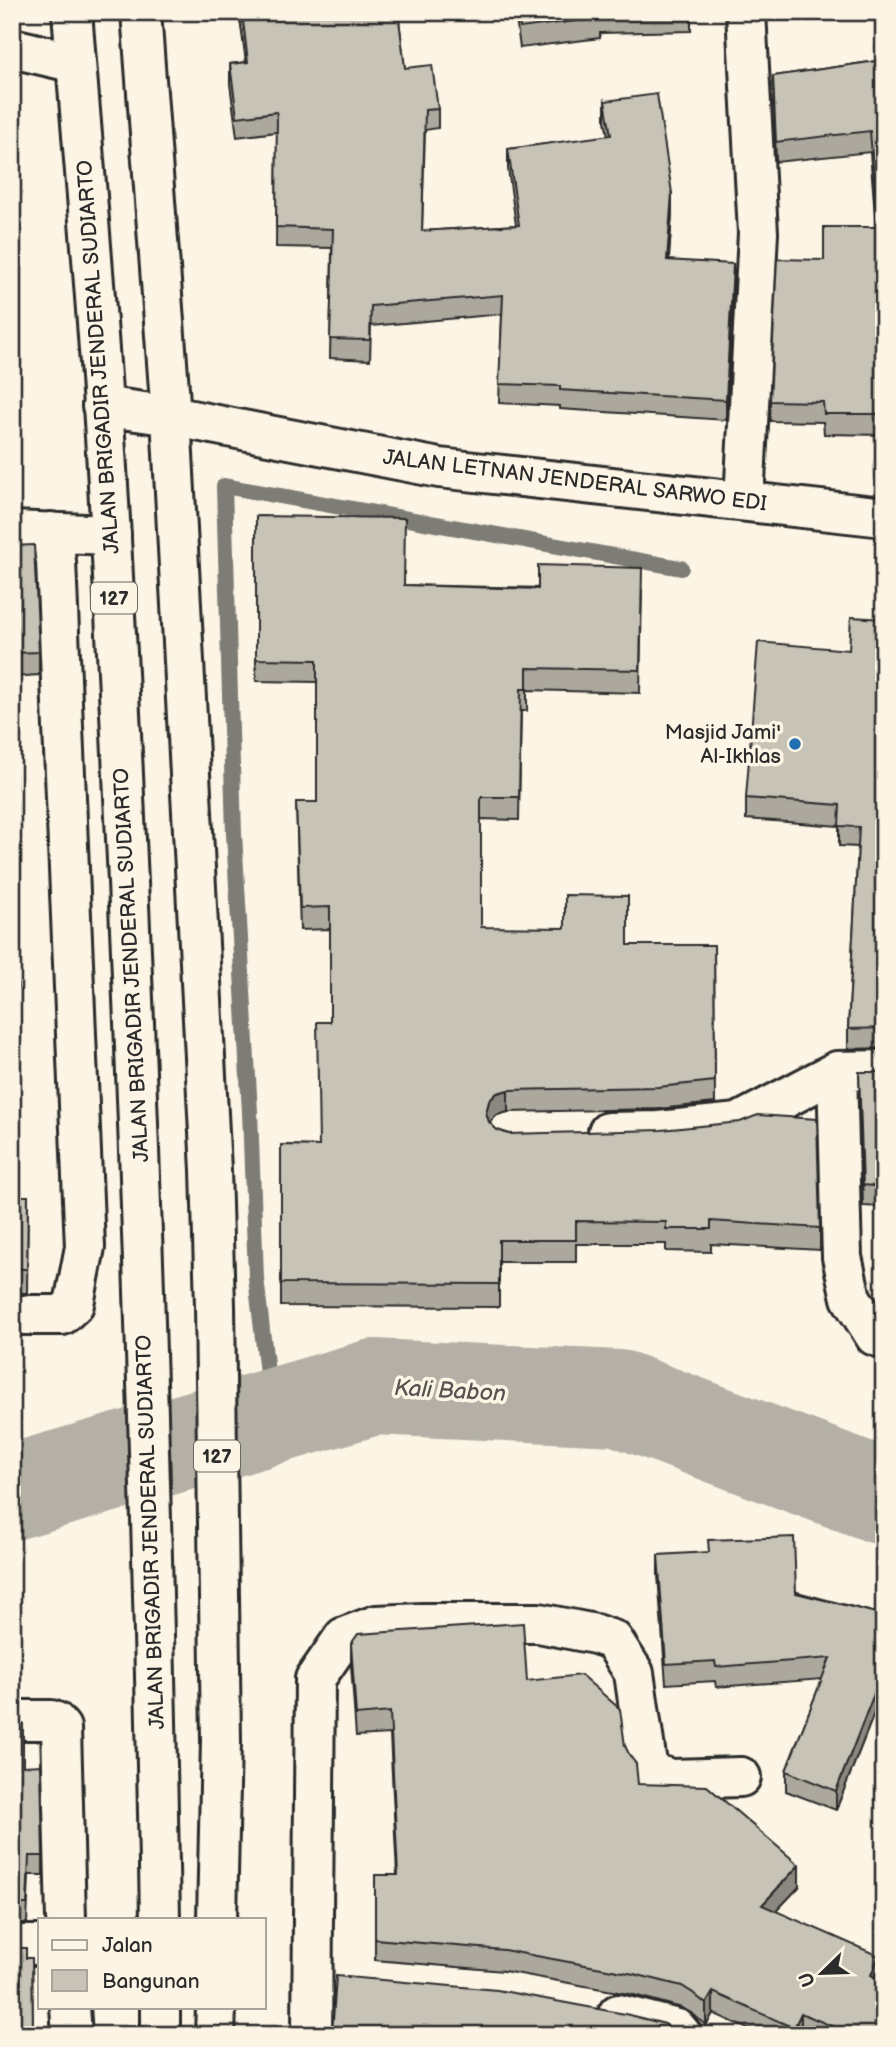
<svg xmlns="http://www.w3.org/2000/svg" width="896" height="2047" viewBox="0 0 896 2047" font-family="'Balsamiq Sans',sans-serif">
<rect width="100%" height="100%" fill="#fcf5e5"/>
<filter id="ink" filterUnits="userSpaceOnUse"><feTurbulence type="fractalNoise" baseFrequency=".0143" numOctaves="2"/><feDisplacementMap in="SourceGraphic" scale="14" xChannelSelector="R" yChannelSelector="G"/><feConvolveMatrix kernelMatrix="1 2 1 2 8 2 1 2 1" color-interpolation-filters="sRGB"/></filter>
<g filter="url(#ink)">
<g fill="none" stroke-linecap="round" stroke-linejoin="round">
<path stroke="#7d7b74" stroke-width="16" d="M272 1416 256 1278 250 1112 234 834 224 486 681 568"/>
<path stroke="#b4b0a5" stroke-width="96" d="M12 1492 374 1387 619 1398 884 1497"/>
<g stroke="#2b2b2b" stroke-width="44">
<path id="minor" d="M12 48 76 63
M744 501 758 233 746 12
M12 531 111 535
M837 1071 842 1257 851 1298 875 1336 884 1339
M608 1132 659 1131 738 1123 837 1071 884 1070
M12 1315H62L74 1304 85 1247 56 561 51 532
M12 1720H51L56 1722 61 1728 66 1919
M12 1945H40
M70 2007 72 2035
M618 2014 677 2029 682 2035
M312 2035 315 1679 344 1637 376 1625 423 1623H539L595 1634 613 1640 634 1673 647 1764 655 1774 671 1779 741 1777"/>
</g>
<g stroke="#2b2b2b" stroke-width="44">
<path id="major" d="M72 12C86 188 102 363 111 539 136 998 152 1459 160 1919
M141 12 171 416 211 1170 215 1306 221 1741 217 1919
M102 406 171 416 439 468 884 517
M160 2007V2035
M215 2035 216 2007"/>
</g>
<use href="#minor" stroke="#fcf5e5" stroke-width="38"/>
<use href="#major" stroke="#fcf5e5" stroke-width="38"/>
</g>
<path fill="#aca89d" stroke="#2b2b2b" stroke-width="2" d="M239 12H398L405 68 438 109V128L425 130 422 231 516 225 508 169V149L608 136 605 121V101L672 213 669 260 733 284 726 420 560 409V406L499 403 502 314 371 326 370 360 330 358 332 248 276 247 277 132 237 137 230 84V64L246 62Z
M515 12H691V31L600 33V38L520 48Z
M884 60V435L824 434 823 422 770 421V401L824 260 876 227 870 152 776 162 773 76Z
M256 516 404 585 642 590 640 693 527 690V711H521L519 820 481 819V927L628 945H714L715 1103 658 1109 508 1112 497 1115 489 1123 497 1130 820 1228V1250L711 1244V1252L666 1251V1244H576V1262H499V1307L281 1306V1145L319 1146 330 1022V929L300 930 296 802H317V682L256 681Z
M12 546 39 652V675L12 677Z
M884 619V1048L848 1049V1029L858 847 839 846V826L746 819V798L849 650Z
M12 720 17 819V842L12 843Z
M12 888 18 995V1018L12 1019Z
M859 1072H884V1207L863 1206Z
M12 1196H28L27 1293H12Z
M658 1555 884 1615V1688L836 1810 786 1791V1771L822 1679 716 1687 715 1681 666 1684 658 1575Z
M351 1644 527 1681 625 1746 638 1784 799 1887 776 1911 879 1977 884 2035H761L713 2013 706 2026 693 2014 682 2008 634 1995 504 1971 375 1960V1875H397L390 1734 356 1736 351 1665Z
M12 1723 43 1856V1875H29L27 1923H12Z
M12 1948 26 1958H32L33 2035H12Z"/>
<path fill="#8c8880" stroke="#2b2b2b" stroke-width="2" d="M672 193V213L667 279V260Z
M733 264V284L726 420V400Z
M508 1090V1112L497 1115 489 1123 486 1113 489 1101 497 1093Z
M884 1668V1688L836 1810V1791Z
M799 1865V1887L762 1926V1905Z
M879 1956V1977L871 1996V1975Z
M713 1992V2013L706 2026V2004Z
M801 2013V2035H794V2028Z"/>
<path fill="#c8c3b7" stroke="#2b2b2b" stroke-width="2" d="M242 12H398L405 68 432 65 438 109 425 110 422 231 519 225 508 149 611 135 605 101 657 94 672 193 667 260 733 264 726 400 560 390V386L499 384 503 295 371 306 370 340 330 339 333 229 276 227 277 112 237 117 230 64 248 62Z
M518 12H644L600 14V18L520 28Z
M884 60V414H824L823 402 770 401 777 259 824 260V227H878L870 131 776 142 773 76Z
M256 516 405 518 404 585 538 589V565L642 568 640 670 527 668V689H521L519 797H481V927L565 928V895L628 896V945H714L715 1081 658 1087 508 1090 497 1093 489 1101 486 1113 489 1122 497 1130 508 1134 661 1130 740 1122 758 1115 817 1119 820 1228 711 1221V1229H666V1222L576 1221V1240H499V1284L281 1283V1145L319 1146 317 1022H330V907L300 908 296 802H317V660L256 659Z
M34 545 39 652 12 653V546Z
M851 617 884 619V1028L848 1029 859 827 839 826 840 805 746 798 758 642 849 650Z
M12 720H13L17 819H12Z
M12 888 18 995H12Z
M859 1072H884V1187L863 1185Z
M12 1196H28L27 1269H12Z
M794 1537 796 1593 884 1615V1668L836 1791 786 1771 830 1658 716 1667 715 1661 666 1664 658 1555 709 1552 708 1540Z
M523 1623 527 1681 581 1675 620 1709 625 1746 630 1756 636 1764 638 1784 707 1786 799 1865 762 1905 879 1956 871 1975 884 1982V2035H853L801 2013 794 2028 713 1992 706 2004 693 1993 682 1986 634 1974 504 1950 375 1939V1875H398L390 1712 356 1715 351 1644 358 1634Z
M12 1723H23V1766L41 1765 43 1856H29L27 1904H12Z
M12 1948H26V1958H32L33 2031H12Z
M336 1976 497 1990 625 2014 665 2024 670 2028 668 2035H332Z"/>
</g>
<circle fill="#1f6fb2" stroke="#fcf5e5" stroke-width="2.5" cx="795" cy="744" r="7"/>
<g text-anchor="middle" stroke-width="7" stroke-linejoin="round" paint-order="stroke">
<g fill="#fcf5e5" stroke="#6a6863" stroke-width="2">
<rect x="91" y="582.5" width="46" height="31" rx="5"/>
<rect x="194" y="1440.5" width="46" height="31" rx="5"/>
</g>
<g font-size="19" font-weight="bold" fill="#2b2b2b">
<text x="114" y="605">127</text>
<text x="217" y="1463">127</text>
</g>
<g font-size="21" fill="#2b2b2b" stroke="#fcf5e5">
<text transform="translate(98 357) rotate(-94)" y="7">JALAN BRIGADIR JENDERAL SUDIARTO</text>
<text transform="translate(575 480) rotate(7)" y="7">JALAN LETNAN JENDERAL SARWO EDI</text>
<text transform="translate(131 965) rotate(-93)" y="7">JALAN BRIGADIR JENDERAL SUDIARTO</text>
<text transform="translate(150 1532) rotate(-92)" y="7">JALAN BRIGADIR JENDERAL SUDIARTO</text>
</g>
<g font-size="21" fill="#2b2b2b" stroke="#fcf5e5" text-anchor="end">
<text x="781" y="739">Masjid Jami'<tspan x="781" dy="24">Al-Ikhlas</tspan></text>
</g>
<g font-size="23" font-style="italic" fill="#545350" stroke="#fcf5e5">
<text transform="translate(450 1390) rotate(3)" y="8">Kali Babon</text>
</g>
</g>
<rect width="896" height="2047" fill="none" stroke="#fcf5e5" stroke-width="42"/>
<rect x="21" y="21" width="854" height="2005" fill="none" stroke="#2b2b2b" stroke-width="2.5" filter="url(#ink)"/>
<rect x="38" y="1918" width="228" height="91" fill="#fcf5e5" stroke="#a8a49b" stroke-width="2"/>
<rect x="52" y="1940" width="35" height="10" fill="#fcf5e5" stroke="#a8a49b" stroke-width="2"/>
<text x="102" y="1952" font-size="21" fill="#2b2b2b">Jalan</text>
<rect x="52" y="1970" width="35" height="21" fill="#c8c3b7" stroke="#a8a49b" stroke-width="2"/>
<text x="102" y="1988" font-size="21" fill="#2b2b2b">Bangunan</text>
<g transform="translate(822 1973) rotate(247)" stroke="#fcf5e5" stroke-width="5" paint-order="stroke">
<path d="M0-5L12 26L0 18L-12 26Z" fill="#2b2b2b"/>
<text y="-10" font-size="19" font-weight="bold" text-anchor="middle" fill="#2b2b2b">U</text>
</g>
</svg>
